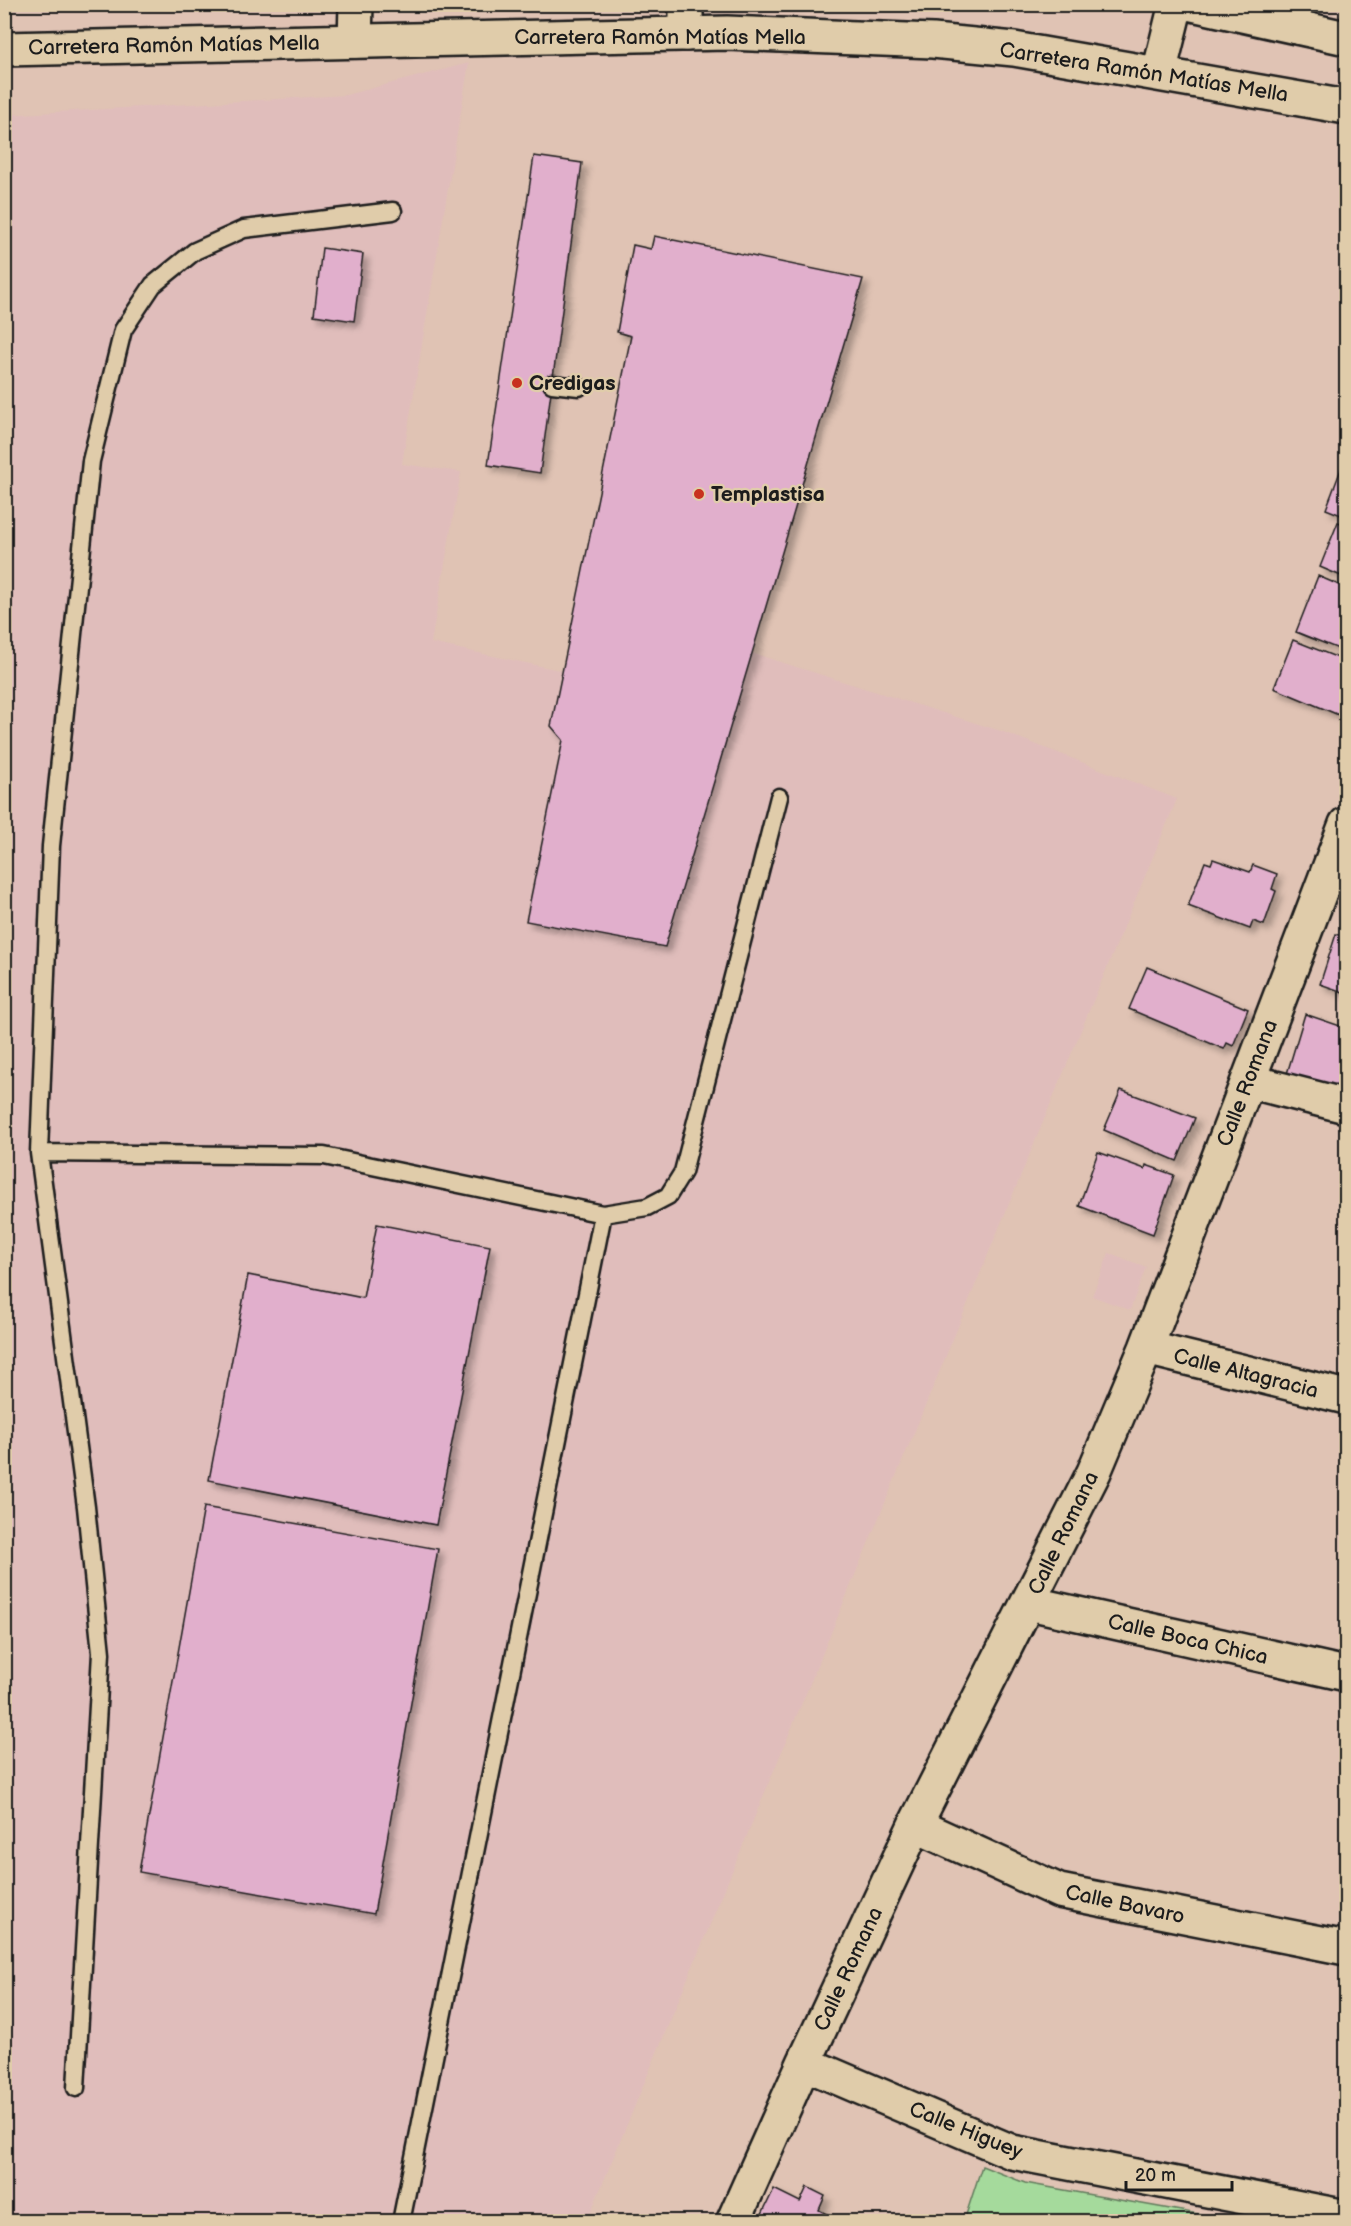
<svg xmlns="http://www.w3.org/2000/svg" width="1351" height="2226" viewBox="0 0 1351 2226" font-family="'Balsamiq Sans',sans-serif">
<defs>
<filter id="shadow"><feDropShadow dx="5.5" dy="5.5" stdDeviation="3" flood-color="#0004"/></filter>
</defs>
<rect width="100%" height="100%" fill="#e0c3b4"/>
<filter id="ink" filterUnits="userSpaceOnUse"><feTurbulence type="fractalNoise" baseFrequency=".0167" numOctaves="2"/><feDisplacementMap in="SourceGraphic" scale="12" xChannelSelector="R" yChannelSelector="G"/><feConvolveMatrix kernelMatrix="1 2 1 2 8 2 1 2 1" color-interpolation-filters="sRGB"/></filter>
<g filter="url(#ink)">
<path fill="#e0bdbb" d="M469 63 402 464 461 472 431 643 564 671 551 726 563 740 526 921 665 947 752 653 1001 731 1177 799 587 2221 5 2222V115L346 95Z
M1109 1253 1146 1267 1130 1310 1092 1296Z"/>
<path fill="#a5da9c" stroke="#607b5c" stroke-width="1.5" d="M982 2166 1025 2183 1237 2221H964Z"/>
<path fill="#e1afcc" stroke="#1c1c1c" stroke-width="1.5" filter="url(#shadow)" d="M534 156 582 163 540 473 488 465Z
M654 236 863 279 665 947 526 921 563 740 551 726 631 336 617 332 633 245 651 249Z
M322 248 363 254 354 321 314 315Z
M1346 456V517L1326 509Z
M1338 522 1346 525V578L1320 567Z
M1318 576 1346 588V652L1296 632Z
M1293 640 1346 661V718L1274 688Z
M1213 859 1250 872 1253 865 1277 874 1272 889 1276 891 1264 925 1253 921 1250 929 1188 906 1205 862 1211 864Z
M1336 934 1346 938V993L1320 984Z
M1147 967 1248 1009 1233 1046 1227 1043 1224 1049 1129 1009Z
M1305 1014 1346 1028V1097L1286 1077Z
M1121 1090 1195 1118 1177 1161 1104 1130Z
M1098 1152 1145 1169 1146 1165 1174 1175 1153 1234 1079 1206Z
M377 1224 490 1246 436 1525 209 1480 248 1275 363 1298Z
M204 1507 438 1549 374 1914 139 1872Z
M807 2187 825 2196 819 2210 841 2222H758L774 2189 800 2202Z"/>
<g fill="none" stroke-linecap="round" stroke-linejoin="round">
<g stroke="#1c1c1c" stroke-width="21">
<path id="lane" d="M552 384 579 387
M39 1153 324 1156 603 1214 647 1207 668 1196 683 1172 779 797
M76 2088 101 1653 86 1507 39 1153 51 846 91 461 123 330 153 285 195 251 244 229 393 211
M401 2222 603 1214"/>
</g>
<g stroke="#1c1c1c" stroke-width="38">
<path id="street" d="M355 41 356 4
M1159 73 1176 4
M1248 1081 1346 1106
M1146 1348 1346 1397
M1029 1603 1346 1674
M915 1825 1059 1891 1346 1948
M804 2063 1012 2152 1346 2217
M733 2222 804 2063 915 1825 1094 1472 1146 1348 1346 824"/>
</g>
<g stroke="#1c1c1c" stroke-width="38">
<path id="secondary" d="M686 4V34"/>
</g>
<g stroke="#1c1c1c" stroke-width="38">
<path id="primary" d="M1192 4 1346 38
M4 49 727 33 933 41 1014 49 1346 107"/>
</g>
<use href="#lane" stroke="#e0ccaa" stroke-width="16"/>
<use href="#street" stroke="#e0ccaa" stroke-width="33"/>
<use href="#secondary" stroke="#e0ccaa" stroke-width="33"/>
<use href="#primary" stroke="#e0ccaa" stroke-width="33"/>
</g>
</g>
<g fill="#c8321e" stroke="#e0ccaa" stroke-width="2">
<circle cx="517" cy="383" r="6"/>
<circle cx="699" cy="494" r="6"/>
</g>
<g text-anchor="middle" stroke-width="4.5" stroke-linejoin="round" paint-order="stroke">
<g font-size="21" fill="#1c1c1c" stroke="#e0ccaa">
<text x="660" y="44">Carretera Ramón Matías Mella</text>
<text transform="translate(174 45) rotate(-1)" y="7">Carretera Ramón Matías Mella</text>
<text transform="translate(1144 72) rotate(9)" y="7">Carretera Ramón Matías Mella</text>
<text transform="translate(1247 1083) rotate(-69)" y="7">Calle Romana</text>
<text transform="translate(1246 1373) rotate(14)" y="7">Calle Altagracia</text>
<text transform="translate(1063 1533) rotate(-64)" y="7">Calle Romana</text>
<text transform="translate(1188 1639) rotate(13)" y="7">Calle Boca Chica</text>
<text transform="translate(1125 1904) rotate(12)" y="7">Calle Bavaro</text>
<text transform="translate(848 1969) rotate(-65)" y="7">Calle Romana</text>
<text transform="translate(966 2130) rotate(22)" y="7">Calle Higuey</text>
</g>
<g font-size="21" font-weight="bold" fill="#1c1c1c" stroke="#e0ccaa" text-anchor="start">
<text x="529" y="390">Credigas</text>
<text x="711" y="501">Templastisa</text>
</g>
</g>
<rect width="1351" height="2226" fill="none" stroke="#e0ccaa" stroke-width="24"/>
<rect x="12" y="12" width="1327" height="2202" fill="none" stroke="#1c1c1c" stroke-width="2" filter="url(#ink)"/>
<path d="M1126 2181v9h106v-9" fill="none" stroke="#1c1c1c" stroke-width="3"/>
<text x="1135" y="2181" font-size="18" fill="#1c1c1c" stroke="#e0ccaa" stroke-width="4.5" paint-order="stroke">20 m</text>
</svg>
